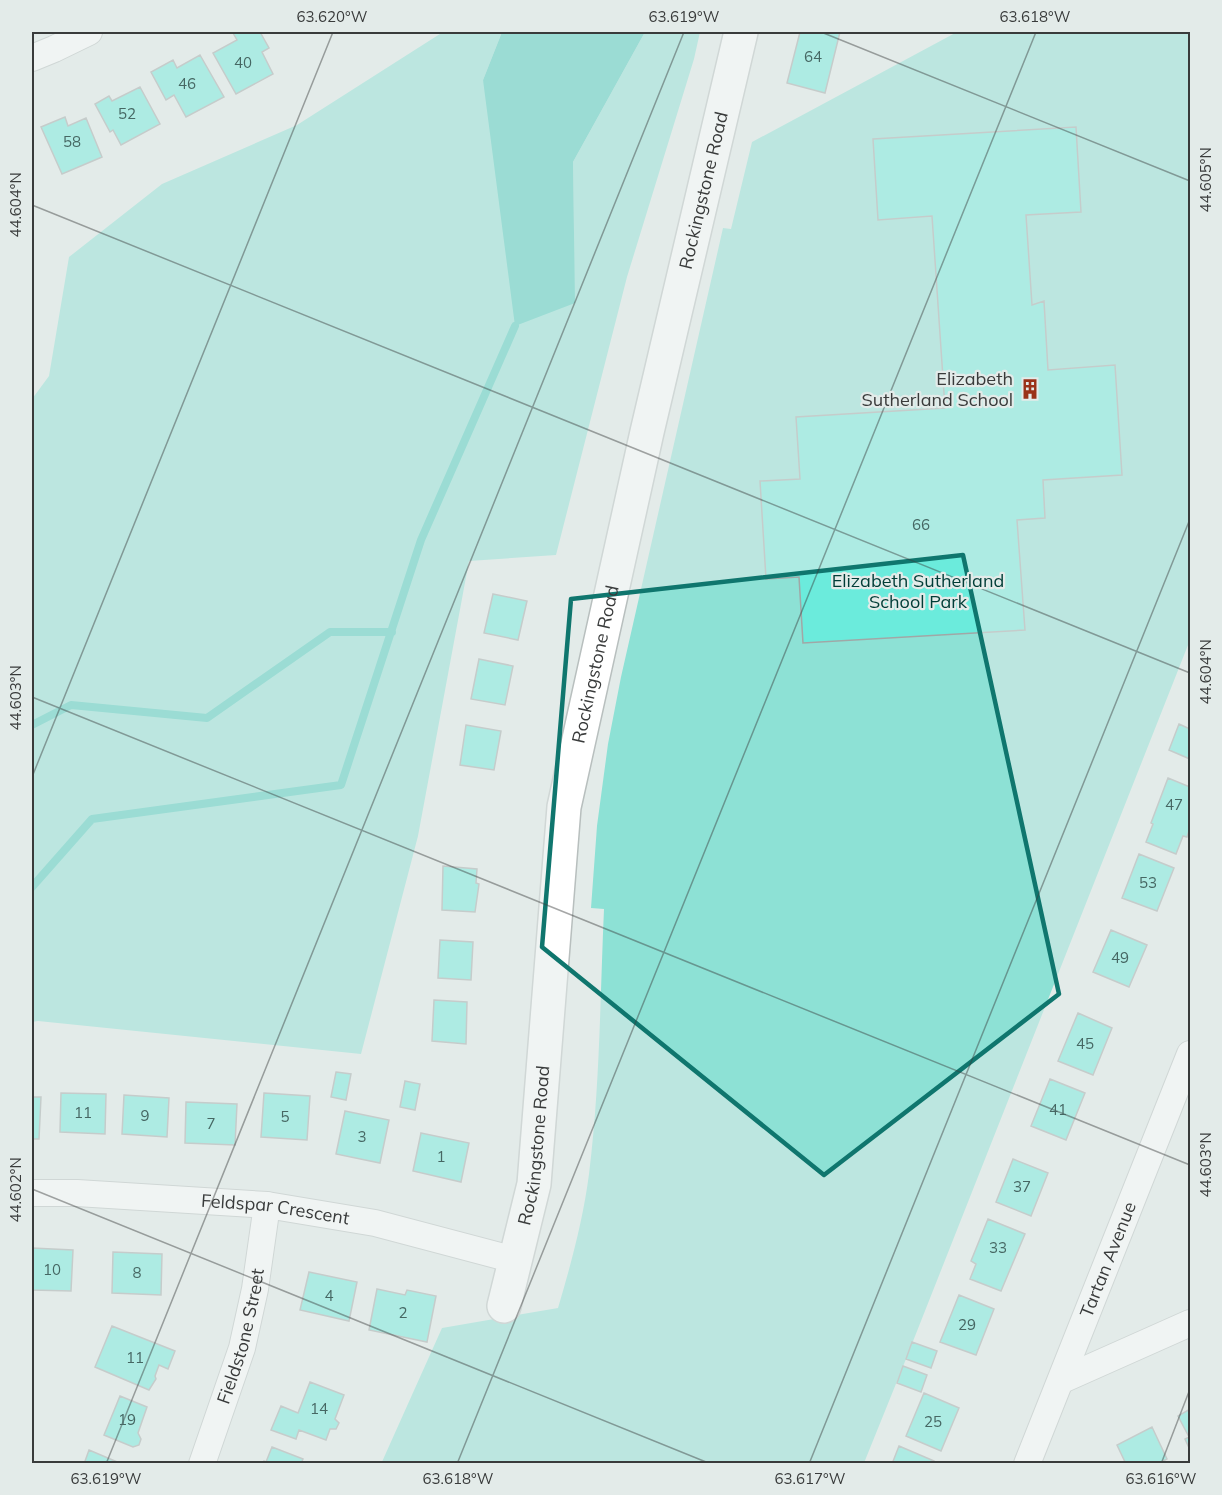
<svg xmlns="http://www.w3.org/2000/svg" width="1222" height="1495" viewBox="0 0 1222 1495" font-family="Mulish,sans-serif">
<rect width="100%" height="100%" fill="#e3ebe9"/>
<path fill="#8de1d5" d="M443 32H502L483 80 574 303 573 162 645 32H700L694 59 627 277 556 555 469 561 418 836 361 1054 38 1021 32 1022V399L49 376 69 257 162 184 297 125Z
M957 32H1190V640L906 1359 864 1463 381 1464 442 1328 558 1308C571 1264 583 1220 589 1174 600 1087 600 997 604 909L591 908 597 826 608 744 621 677 723 228 731 229 752 142Z"/>
<path fill="#44cabb" d="M502 32H645L573 162 575 303 515 326 483 80Z"/>
<g fill="none" stroke-linecap="round" stroke-linejoin="round">
<path stroke="#44cabb" stroke-width="8" d="M32 725 71 705 207 718 330 632H392
M32 887 92 819 341 785 421 540 515 326"/>
</g>
<path fill="#6bebdc" stroke="#a1a7a6" stroke-width="1.5" d="M236 32H260L269 48 262 52 273 74 236 94 213 53 237 40 233 33Z
M800 32H840L825 93 787 83Z
M200 55 224 97 186 117 174 95 166 100 151 72 173 60 177 68Z
M140 87 160 124 121 145 113 130 110 132 95 104 109 96 112 101Z
M65 117 68 126 86 118 102 157 62 174 41 127Z
M1076 127 1081 212 1026 215 1032 305 1044 301 1048 370 1115 365 1122 475 1043 480 1045 518 1017 520 1025 630 803 643 799 577 766 579 760 481 800 479 796 417 945 408 932 216 878 220 873 139Z
M493 594 527 601 518 640 484 633Z
M479 659 513 666 505 705 471 699Z
M1179 724 1190 729V759L1169 750Z
M466 725 501 731 494 770 460 765Z
M1168 778 1190 787V828L1187 837 1183 836 1176 854 1146 842 1153 824 1151 823Z
M1139 854 1174 868 1157 911 1122 898Z
M443 866 477 869 476 883 479 884 475 912 442 910Z
M1111 930 1147 945 1129 987 1093 972Z
M440 940 473 942 471 980 438 978Z
M434 1000 467 1002 466 1044 432 1041Z
M1078 1013 1112 1028 1093 1075 1058 1061Z
M336 1072 351 1074 346 1100 331 1097Z
M1050 1079 1085 1093 1066 1140 1031 1126Z
M405 1081 420 1084 415 1110 400 1107Z
M61 1093 106 1094 105 1134 60 1132Z
M264 1093 310 1096 307 1140 261 1137Z
M124 1095 169 1098 167 1137 122 1134Z
M32 1097H41L39 1139H32Z
M186 1102 237 1104 235 1145 185 1143Z
M345 1111 389 1120 380 1163 336 1154Z
M421 1133 469 1143 461 1182 413 1171Z
M1013 1159 1048 1173 1031 1216 996 1202Z
M988 1219 1025 1234 1001 1291 970 1279 976 1264 971 1261Z
M32 1248 73 1250 71 1291 32 1290Z
M113 1252 162 1254 161 1295 112 1293Z
M309 1272 357 1282 349 1321 300 1310Z
M377 1289 405 1295 407 1290 436 1296 427 1342 369 1330Z
M959 1295 994 1309 976 1355 940 1342Z
M112 1326 175 1351 168 1369 159 1365 155 1376 156 1379 149 1390 95 1367Z
M912 1342 937 1351 931 1368 906 1359Z
M903 1366 927 1375 921 1392 897 1383Z
M310 1382 344 1395 335 1419 339 1423 336 1429H330L326 1440 299 1430 296 1439 271 1430 281 1406 298 1413Z
M924 1393 959 1408 941 1451 906 1436Z
M120 1396 147 1407 138 1433 141 1439 139 1445 133 1447 104 1435Z
M1190 1409V1450L1185 1439 1189 1437 1178 1416Z
M1152 1427 1167 1459 1158 1464H1126L1117 1445Z
M899 1446 934 1461 933 1464H892Z
M272 1447 303 1459 301 1464H263L264 1461 266 1462Z
M89 1450 122 1464H84Z"/>
<g fill="none" stroke-linecap="round" stroke-linejoin="round">
<g stroke="#b8bfbe" stroke-width="28">
<g id="minor">
<path d="M32 58 54 49 89 32"/>
<path id="s1" d="M32 1193H77L267 1205 375 1223 515 1260"/>
<path d="M1062 1380 1190 1323"/>
<path id="s2" d="M202 1464 242 1348 255 1289 267 1205"/>
<path id="s3" d="M1027 1464 1190 1054"/>
</g>
</g>
<g stroke="#b8bfbe" stroke-width="36">
<g id="tertiary">
<path id="s4" d="M504 1306 534 1184 564 807 647 432 741 32"/>
</g>
</g>
<use href="#minor" stroke="#fff" stroke-width="26"/>
<use href="#tertiary" stroke="#fff" stroke-width="33"/>
</g>
<path d="M0 0H1222V1495H0ZM963 555 1059 994 824 1175 542 947 571 599Z" fill="#e3ebe9" fill-opacity=".55" fill-rule="evenodd"/>
<path fill="none" stroke="#0f766e" stroke-width="4.5" stroke-linejoin="round" d="M963 555 1059 994 824 1175 542 947 571 599Z"/>
<path fill="none" stroke="#393b3b" stroke-width="1.5" stroke-opacity="0.45" d="M821 32 1190 181M32 205 1190 673M32 697 1190 1165M32 777 333 32M32 1189 711 1464M106 1464 684 32M457 1464 1036 32M809 1464 1190 519M1161 1464 1190 1389"/>
<defs>
<g id="building-bare" transform="scale(1.62)"><path d="M-4-6H4V6H1V3H-1V6H-4ZM-2.5-4.3h1.7v1.8h-1.7ZM.8-4.3h1.7v1.8H.8ZM-2.5-1h1.7V.8h-1.7ZM.8-1h1.7V.8H.8Z" fill="#9a3218" stroke="#e3ebe9" stroke-width="2.5" paint-order="stroke"/></g>
</defs>
<g fill-rule="evenodd">
<use href="#building-bare" x="1030" y="389"/>
</g>
<g text-anchor="middle" stroke-width="4.5" stroke-linejoin="round" paint-order="stroke">
<g font-size="15" fill="#466763">
<text x="813" y="62">64</text>
<text x="243" y="68">40</text>
<text x="187" y="89">46</text>
<text x="127" y="119">52</text>
<text x="72" y="147">58</text>
<text x="921" y="530">66</text>
<text x="1174" y="810">47</text>
<text x="1148" y="888">53</text>
<text x="1120" y="963">49</text>
<text x="1085" y="1049">45</text>
<text x="1058" y="1115">41</text>
<text x="83" y="1118">11</text>
<text x="145" y="1121">9</text>
<text x="285" y="1122">5</text>
<text x="211" y="1129">7</text>
<text x="362" y="1142">3</text>
<text x="441" y="1162">1</text>
<text x="1022" y="1192">37</text>
<text x="998" y="1253">33</text>
<text x="52" y="1275">10</text>
<text x="137" y="1278">8</text>
<text x="329" y="1301">4</text>
<text x="403" y="1318">2</text>
<text x="967" y="1330">29</text>
<text x="135" y="1363">11</text>
<text x="319" y="1414">14</text>
<text x="127" y="1425">19</text>
<text x="933" y="1427">25</text>
</g>
<g font-size="18" fill="#393b3b" stroke="#e3ebe9">
<text dy="6" stroke="none"><textPath href="#s4" startOffset="1136">Rockingstone Road</textPath></text>
<text dy="6" stroke="none"><textPath href="#s4" startOffset="650">Rockingstone Road</textPath></text>
<text dy="6" stroke="none"><textPath href="#s4" startOffset="164">Rockingstone Road</textPath></text>
<text dy="6" stroke="none"><textPath href="#s1" startOffset="244">Feldspar Crescent</textPath></text>
<text dy="6" stroke="none"><textPath href="#s3" startOffset="220">Tartan Avenue</textPath></text>
<text dy="6" stroke="none"><textPath href="#s2" startOffset="134">Fieldstone Street</textPath></text>
</g>
<g font-size="18" fill="#393b3b" stroke="#e3ebe9" text-anchor="end">
<text x="1013" y="385">Elizabeth<tspan x="1013" dy="21">Sutherland School</tspan></text>
</g>
<g font-size="18" fill="#003d37" stroke="#e3ebe9">
<text x="918" y="587">Elizabeth Sutherland<tspan x="918" dy="21">School Park</tspan></text>
</g>
</g>
<rect width="1222" height="1495" fill="none" stroke="#e3ebe9" stroke-width="66"/>
<rect x="33" y="33" width="1156" height="1429" fill="none" stroke="#393b3b" stroke-width="2"/>
<g font-size="15" text-anchor="middle" fill="#393b3b">
<text x="332" y="22">63.620°W</text>
<text x="684" y="22">63.619°W</text>
<text x="1035" y="22">63.618°W</text>
<text transform="translate(1206 180) rotate(-90)" y="5">44.605°N</text>
<text transform="translate(16 205) rotate(-90)" y="5">44.604°N</text>
<text transform="translate(1206 672) rotate(-90)" y="5">44.604°N</text>
<text transform="translate(16 698) rotate(-90)" y="5">44.603°N</text>
<text transform="translate(1206 1165) rotate(-90)" y="5">44.603°N</text>
<text transform="translate(16 1190) rotate(-90)" y="5">44.602°N</text>
<text x="106" y="1484">63.619°W</text>
<text x="458" y="1484">63.618°W</text>
<text x="810" y="1484">63.617°W</text>
<text x="1161" y="1484">63.616°W</text>
</g>
</svg>
